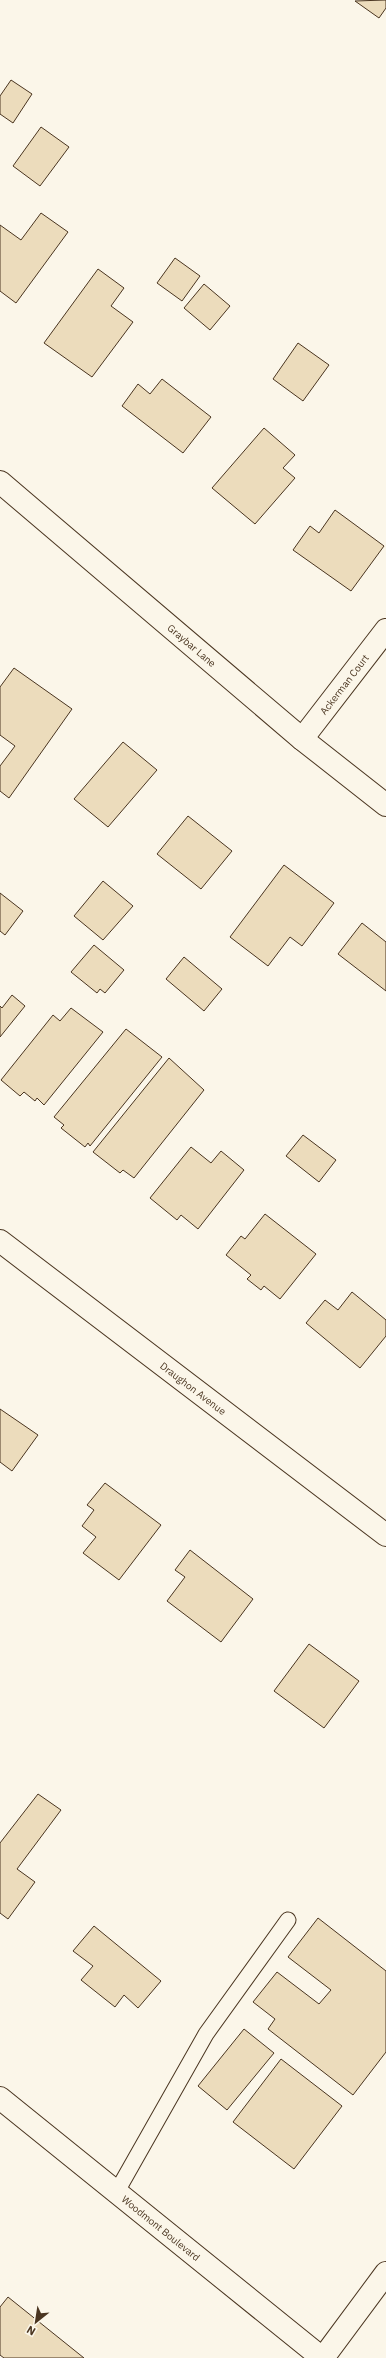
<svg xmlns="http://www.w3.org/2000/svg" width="386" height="2358" viewBox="0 0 386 2358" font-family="'IBM Plex Sans',sans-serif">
<rect width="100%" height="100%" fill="#fbf6e9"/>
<path fill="#ecdcbc" stroke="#4a3520" d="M386 0V8L379 18 355 1Z
M11 80 32 94 13 123 0 114V96Z
M41 127 69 147 40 186 13 166Z
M41 213 68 232 16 303 0 291V225L21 240Z
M175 258 200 276 182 301 157 283Z
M98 269 124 288 111 306 133 322 92 377 44 343Z
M204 284 230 306 210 330 184 308Z
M298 343 329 365 303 401 273 379Z
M162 379 211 417 183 453 122 406 138 384 150 394Z
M264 428 295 455 283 468 295 478 255 524 212 488Z
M335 510 384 546 351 591 293 550 310 526 319 533Z
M14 668 72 709 9 798 0 791V766L15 746 0 735V687Z
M123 742 157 770 108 827 74 799Z
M188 816 232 851 201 889 157 854Z
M284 865 334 903 302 946 290 937 268 966 230 937Z
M103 881 133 906 103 940 74 916Z
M0 893 23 911 5 935 0 931Z
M362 923 386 942V991L338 954Z
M94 945 124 970 105 993 100 989 97 993 71 972Z
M184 957 222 989 204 1011 166 979Z
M12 995 25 1006 0 1037V1006L2 1008Z
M71 1008 103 1032 44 1105 37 1098 35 1101 24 1092 20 1096 1 1080 53 1015 60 1021Z
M126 1029 162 1057 90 1146 88 1143 85 1147 61 1128 64 1125 54 1117Z
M169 1058 204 1090 134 1178 123 1170 120 1173 93 1152Z
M303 1135 336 1160 319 1182 286 1156Z
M191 1147 211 1163 221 1151 244 1170 198 1229 181 1215 177 1220 150 1198Z
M265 1214 316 1254 280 1299 264 1286 261 1290 247 1279 251 1275 226 1255 241 1236 245 1239Z
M352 1292 386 1320V1336L360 1368 306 1323 325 1300 338 1310Z
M0 1409 38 1435 12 1471 0 1462Z
M105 1483 161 1525 119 1580 83 1553 96 1537 82 1526 94 1510 87 1505Z
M190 1550 253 1599 221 1642 167 1601 185 1577 175 1570Z
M309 1644 359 1681 324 1728 274 1691Z
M38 1794 61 1810 17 1869 35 1882 8 1919 0 1913V1843Z
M318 1918 386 1971V2052L353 2095 268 2029 275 2019 253 2002 277 1972 319 2004 331 1990 288 1957Z
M94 1926 161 1981 138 2008 124 1995 115 2007 81 1980 93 1966 73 1951Z
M244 2029 274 2053 227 2110 198 2086Z
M281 2059 342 2106 294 2169 233 2122Z
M8 2297 84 2358H4L0 2355V2307Z"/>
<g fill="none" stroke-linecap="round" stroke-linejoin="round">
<g stroke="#4a3520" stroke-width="17">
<path id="lane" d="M116 2193 206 2034 288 1920"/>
</g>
<g stroke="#4a3520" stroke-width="24">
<g id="street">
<path id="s1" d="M0 482 302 739 386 805"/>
<path id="s2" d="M302 739 386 630"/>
<path id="s3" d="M0 1241 386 1535"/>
</g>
</g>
<g stroke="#4a3520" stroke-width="24">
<path id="secondary" d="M323 2358 386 2273"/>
</g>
<g stroke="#4a3520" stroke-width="24">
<g id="primary">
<path id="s4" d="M0 2098 322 2358"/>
</g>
</g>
<use href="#lane" stroke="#fbf6e9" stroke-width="15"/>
<use href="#street" stroke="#fbf6e9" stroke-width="22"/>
<use href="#secondary" stroke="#fbf6e9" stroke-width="22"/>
<use href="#primary" stroke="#fbf6e9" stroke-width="22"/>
</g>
<g text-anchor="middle" stroke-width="3" stroke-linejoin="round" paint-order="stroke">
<g font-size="10" fill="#4a3520" stroke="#fbf6e9">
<text dy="4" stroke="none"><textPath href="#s1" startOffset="252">Graybar Lane</textPath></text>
<text dy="4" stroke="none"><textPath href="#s2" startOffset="69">Ackerman Court</textPath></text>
<text dy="4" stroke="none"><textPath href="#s3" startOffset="243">Draughon Avenue</textPath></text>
<text dy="4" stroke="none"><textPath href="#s4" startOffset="207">Woodmont Boulevard</textPath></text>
</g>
</g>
<g transform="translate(36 2322) rotate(210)" stroke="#fbf6e9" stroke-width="3" paint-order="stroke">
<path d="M0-3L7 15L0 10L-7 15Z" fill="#4a3520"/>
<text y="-6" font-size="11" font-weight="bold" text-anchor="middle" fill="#4a3520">N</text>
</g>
</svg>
